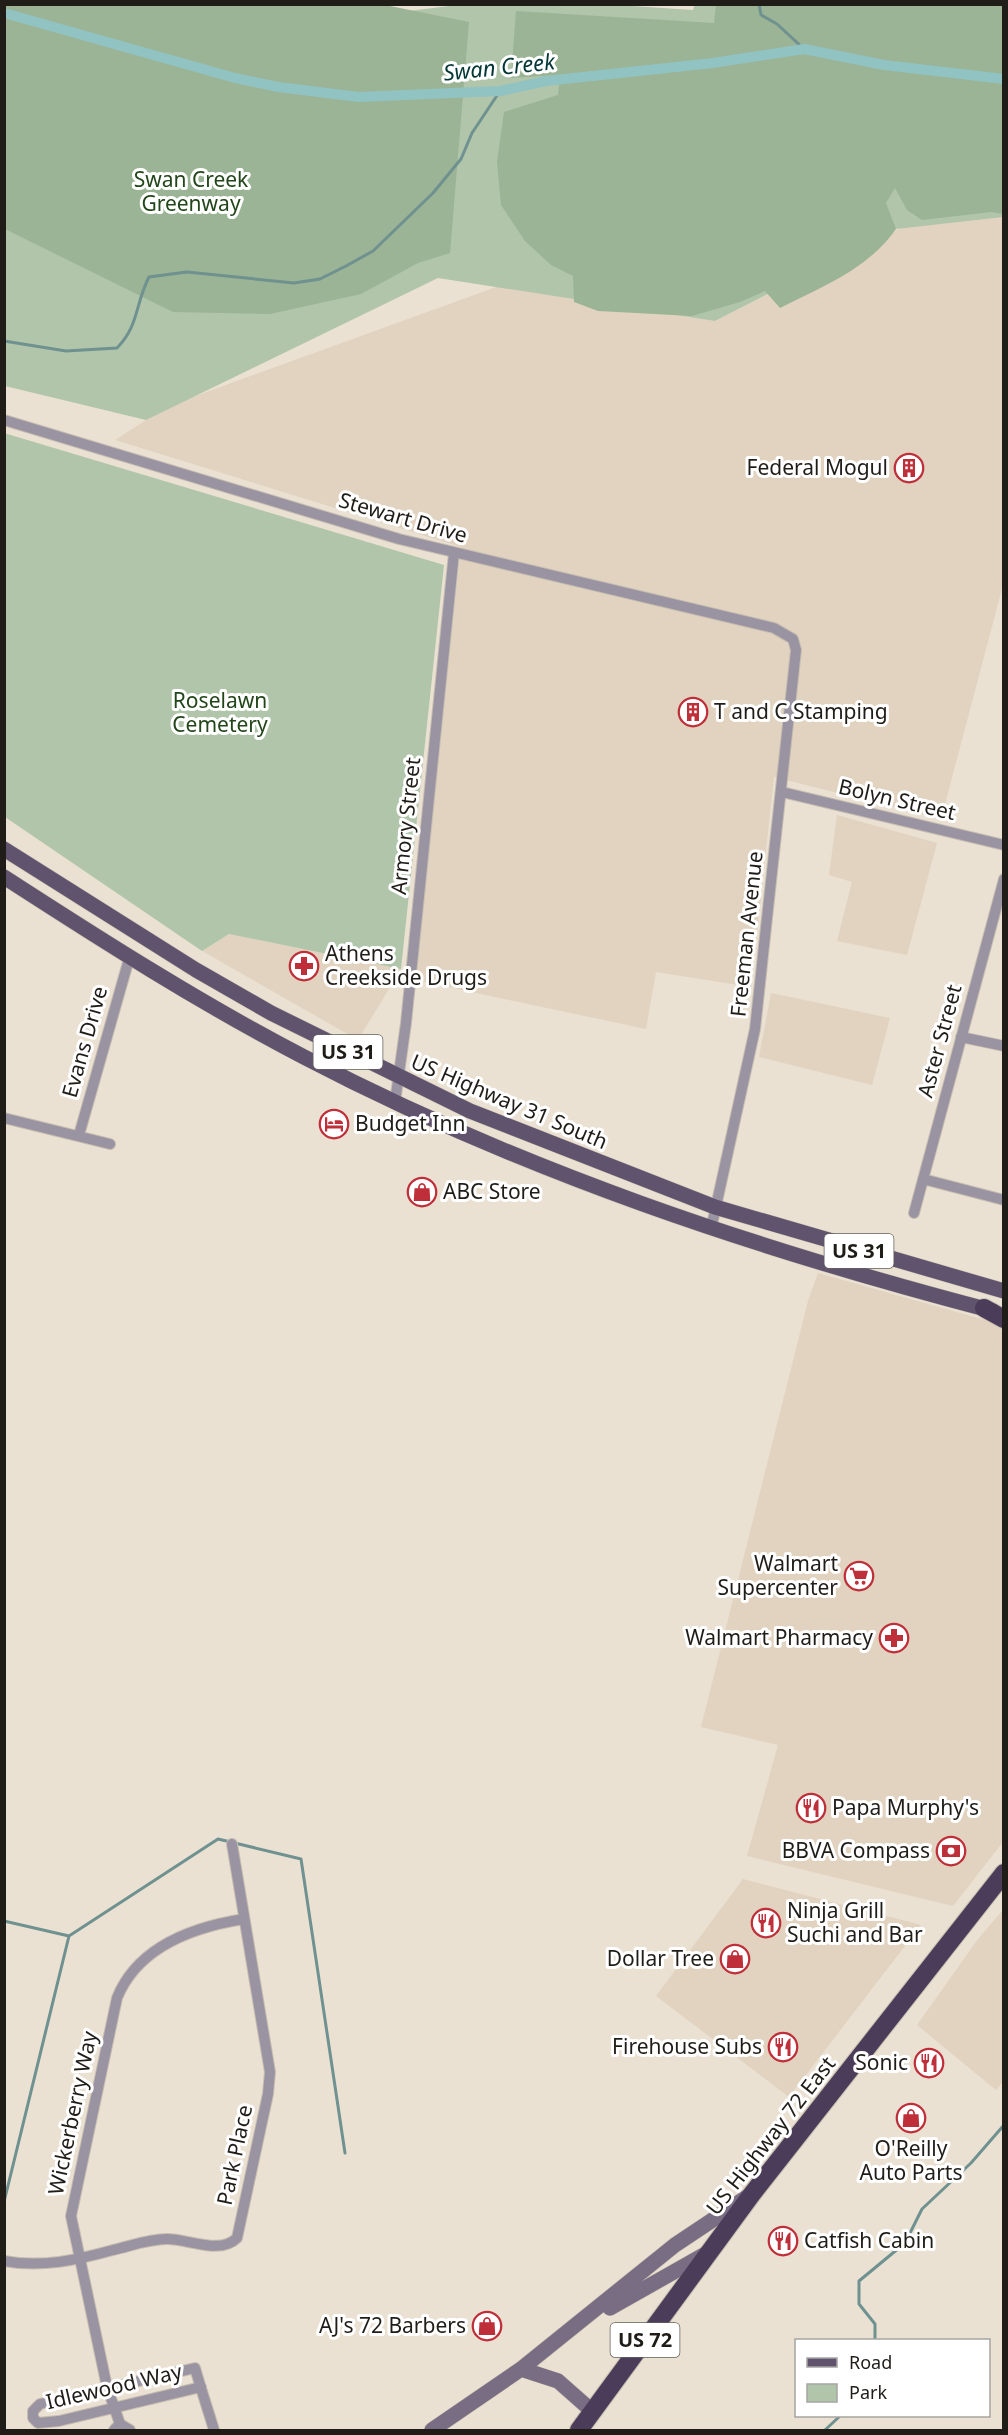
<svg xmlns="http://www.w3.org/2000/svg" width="1008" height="2435" viewBox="0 0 1008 2435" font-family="'Noto Sans',sans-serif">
<rect width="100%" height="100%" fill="#eae1d3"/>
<path fill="#e1d3bf" d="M1003 216V585L941 819 774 777 751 987 656 972 646 1029 415 980 461 547 115 440 168 406 499 286 715 321 901 228Z
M837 815 937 843 907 955 837 941 852 882 829 875Z
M229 934 401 969 358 1040 202 951Z
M771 993 890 1018 872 1085 759 1057Z
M818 1273 1003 1325V1842L953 1906 747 1856 778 1745 701 1727 808 1301Z
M743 1879 921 1925 789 2097 656 1996Z
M1003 1910 1004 2081 996 2090 917 2025 978 1939Z"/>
<path fill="#b0c5aa" d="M371 4 400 12 466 4H601L693 10 695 4 1003 5V217L896 229 715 321 438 278 146 420 5 386V5Z
M4 433 444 565 401 969 229 934 202 951 5 817Z"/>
<path fill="#9bb495" d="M385 5 469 22 450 253 418 263 361 294 270 314 173 312 5 229V5Z
M716 5H1003V214L991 212 922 220 907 210 895 188 886 203 896 229C868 269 822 287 780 308L765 291 740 302 692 316 598 311 574 302 573 276 551 265 525 241 501 205 497 162 504 112 558 95 560 75 511 78 516 11 714 23Z"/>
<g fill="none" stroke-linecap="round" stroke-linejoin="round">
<path stroke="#6f9190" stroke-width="3" d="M759 4 761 15 777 24 804 49
M4 341 66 351 117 348C139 326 135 304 149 277L187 272 294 283 320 279 346 266 373 251 433 193 461 159 472 133 500 91
M4 1921 69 1936
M4 2202 69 1936 218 1839 301 1859 345 2153
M875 2340V2324L859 2304V2281L905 2243 922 2209 971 2163 1004 2125
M825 2430 840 2416"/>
<path stroke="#91c3c3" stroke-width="10" d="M4 13 235 78 278 87 359 97 500 91 546 81 713 63 804 49 884 65 1004 79"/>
<g stroke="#c6beb1" stroke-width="12">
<path id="street" d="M4 420 399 539 774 628 793 639 796 650 755 1029 711 1229
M782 792 1004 845
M961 1037 1004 1046
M395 1102 406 1023 454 553
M4 1118 110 1144
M79 1135 129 959
M923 1179 1004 1200
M914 1213 1004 879
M4 2261C42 2268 77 2260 113 2250 131 2246 148 2239 167 2239 189 2239 220 2255 237 2238L268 2094 270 2072 232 1844
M201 2387 59 2421 38 2423 33 2418V2411L40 2404 195 2368C201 2389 208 2410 214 2430
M120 2424 107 2387 71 2216 117 1998C138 1946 193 1927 244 1919
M114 2430 120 2424 130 2430"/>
</g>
<g stroke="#c6beb1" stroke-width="16">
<path id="secondary" d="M610 2308 709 2252
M521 2369 558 2381 592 2411
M432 2430 521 2369 675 2245 747 2197"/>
</g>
<g stroke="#c6beb1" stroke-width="16">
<path id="primary" d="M4 849 196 970 271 1013 470 1111 715 1207 1004 1291
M4 877C103 941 200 1003 304 1057 522 1171 756 1249 993 1311"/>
</g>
<g stroke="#c6beb1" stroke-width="20">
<path id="highway" d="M984 1308 1004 1319
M579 2430 752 2194 1004 1873"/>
</g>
<use href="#street" stroke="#9a93a2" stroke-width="10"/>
<use href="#secondary" stroke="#786d83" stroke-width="15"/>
<use href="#primary" stroke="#5f536d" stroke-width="15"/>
<use href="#highway" stroke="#4b3c59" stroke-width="18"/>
</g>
<defs>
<g id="building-ring" transform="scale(1.5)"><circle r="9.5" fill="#fff" stroke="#bf2f3a" stroke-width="1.5"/><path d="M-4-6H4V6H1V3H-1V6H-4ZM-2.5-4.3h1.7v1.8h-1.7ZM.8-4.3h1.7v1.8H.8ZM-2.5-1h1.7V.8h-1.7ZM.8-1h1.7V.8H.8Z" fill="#bf2f3a"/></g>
<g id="pharmacy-ring" transform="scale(1.5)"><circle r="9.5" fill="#fff" stroke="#bf2f3a" stroke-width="1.5"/><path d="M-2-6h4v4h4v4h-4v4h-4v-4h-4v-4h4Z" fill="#bf2f3a"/></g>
<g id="hotel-ring" transform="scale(1.5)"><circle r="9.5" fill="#fff" stroke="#bf2f3a" stroke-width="1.5"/><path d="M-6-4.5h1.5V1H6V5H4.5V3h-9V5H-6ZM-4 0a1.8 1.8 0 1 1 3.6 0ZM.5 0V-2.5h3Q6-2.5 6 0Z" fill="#bf2f3a"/></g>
<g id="shop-ring" transform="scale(1.5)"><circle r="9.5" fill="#fff" stroke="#bf2f3a" stroke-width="1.5"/><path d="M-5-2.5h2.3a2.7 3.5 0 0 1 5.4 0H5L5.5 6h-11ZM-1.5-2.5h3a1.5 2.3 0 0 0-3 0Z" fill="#bf2f3a"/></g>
<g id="supermarket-ring" transform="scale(1.5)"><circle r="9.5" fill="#fff" stroke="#bf2f3a" stroke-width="1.5"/><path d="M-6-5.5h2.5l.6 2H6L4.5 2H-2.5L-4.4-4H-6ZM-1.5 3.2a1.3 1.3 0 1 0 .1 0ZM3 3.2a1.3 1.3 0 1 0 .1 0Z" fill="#bf2f3a"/></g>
<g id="restaurant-ring" transform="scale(1.5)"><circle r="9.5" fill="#fff" stroke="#bf2f3a" stroke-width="1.5"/><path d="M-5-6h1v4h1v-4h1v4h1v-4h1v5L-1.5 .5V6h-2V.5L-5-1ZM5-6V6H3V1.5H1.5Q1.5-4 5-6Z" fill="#bf2f3a"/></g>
<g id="bank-ring" transform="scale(1.5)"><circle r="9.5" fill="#fff" stroke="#bf2f3a" stroke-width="1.5"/><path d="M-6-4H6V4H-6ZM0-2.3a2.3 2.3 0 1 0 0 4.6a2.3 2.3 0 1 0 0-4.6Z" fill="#bf2f3a"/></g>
</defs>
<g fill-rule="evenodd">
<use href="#building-ring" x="909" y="468"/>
<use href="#building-ring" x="693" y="712"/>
<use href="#pharmacy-ring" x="304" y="966"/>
<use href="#hotel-ring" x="334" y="1124"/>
<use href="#shop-ring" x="422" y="1192"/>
<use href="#supermarket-ring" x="859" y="1576"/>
<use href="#pharmacy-ring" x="894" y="1638"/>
<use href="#restaurant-ring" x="811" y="1808"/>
<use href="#bank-ring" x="951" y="1851"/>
<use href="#restaurant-ring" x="766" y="1923"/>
<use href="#shop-ring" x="735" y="1959"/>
<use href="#restaurant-ring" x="783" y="2047"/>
<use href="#restaurant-ring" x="929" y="2063"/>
<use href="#shop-ring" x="911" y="2118"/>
<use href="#restaurant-ring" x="783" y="2241"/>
<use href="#shop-ring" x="487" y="2326"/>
</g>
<g text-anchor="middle" stroke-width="6" stroke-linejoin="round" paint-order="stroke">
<g fill="#fff" stroke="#63615d" stroke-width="1.5">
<rect x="313.5" y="1035" width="69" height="34" rx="4.5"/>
<rect x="824.5" y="1234" width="69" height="34" rx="4.5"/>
<rect x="610.5" y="2323" width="69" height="34" rx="4.5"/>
</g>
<g font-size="20" font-weight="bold" fill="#201d18">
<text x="348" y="1059">US 31</text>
<text x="859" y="1258">US 31</text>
<text x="645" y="2347">US 72</text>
</g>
<g font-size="21" fill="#224619" stroke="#fff">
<text x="191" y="187">Swan Creek<tspan x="191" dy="24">Greenway</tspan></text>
<text x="220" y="708">Roselawn<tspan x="220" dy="24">Cemetery</tspan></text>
</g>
<g font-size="21" fill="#201d18" stroke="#fff" text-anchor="end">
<text x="888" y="475">Federal Mogul</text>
<text x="714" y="719" text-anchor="start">T and C Stamping</text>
<text x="325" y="961" text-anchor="start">Athens<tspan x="325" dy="24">Creekside Drugs</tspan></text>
<text x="355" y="1131" text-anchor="start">Budget Inn</text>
<text x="443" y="1199" text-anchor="start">ABC Store</text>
<text x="838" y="1571">Walmart<tspan x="838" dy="24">Supercenter</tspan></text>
<text x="873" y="1645">Walmart Pharmacy</text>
<text x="832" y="1815" text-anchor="start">Papa Murphy's</text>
<text x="930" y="1858">BBVA Compass</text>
<text x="787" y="1918" text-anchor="start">Ninja Grill<tspan x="787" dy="24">Suchi and Bar</tspan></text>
<text x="714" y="1966">Dollar Tree</text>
<text x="762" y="2054">Firehouse Subs</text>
<text x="908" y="2070">Sonic</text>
<text x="911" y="2156" text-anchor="middle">O'Reilly<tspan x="911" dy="24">Auto Parts</tspan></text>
<text x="804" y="2248" text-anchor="start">Catfish Cabin</text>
<text x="466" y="2333">AJ's 72 Barbers</text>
</g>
<g font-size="21" fill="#201d18" stroke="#fff">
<text transform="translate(403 518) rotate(16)" y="7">Stewart Drive</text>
<text transform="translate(897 800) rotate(13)" y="7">Bolyn Street</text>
<text transform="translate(406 826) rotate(-84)" y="7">Armory Street</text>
<text transform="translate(747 934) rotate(-84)" y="7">Freeman Avenue</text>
<text transform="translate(940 1041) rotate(-75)" y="7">Aster Street</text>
<text transform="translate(85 1042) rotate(-74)" y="7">Evans Drive</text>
<text transform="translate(509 1102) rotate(23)" y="7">US Highway 31 South</text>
<text transform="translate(73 2113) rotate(-78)" y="7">Wickerberry Way</text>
<text transform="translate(771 2136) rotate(-52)" y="7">US Highway 72 East</text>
<text transform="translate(235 2155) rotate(-78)" y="7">Park Place</text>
<text transform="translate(114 2387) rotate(-13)" y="7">Idlewood Way</text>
</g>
<g font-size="22" font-style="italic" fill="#033636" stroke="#fff">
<text transform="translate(499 67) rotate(-6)" y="8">Swan Creek</text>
</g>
</g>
<rect width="1008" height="2435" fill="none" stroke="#201d18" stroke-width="12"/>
<rect x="795" y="2339" width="195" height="78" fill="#ffffff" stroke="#a6a5a3" stroke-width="1.5"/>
<rect x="807" y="2358" width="30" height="9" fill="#5f536d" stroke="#a6a5a3" stroke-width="1.5"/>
<text x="849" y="2369" font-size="18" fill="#201d18">Road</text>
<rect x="807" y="2384" width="30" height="18" fill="#b0c5aa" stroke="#a6a5a3" stroke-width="1.5"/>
<text x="849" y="2399" font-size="18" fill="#201d18">Park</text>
</svg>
